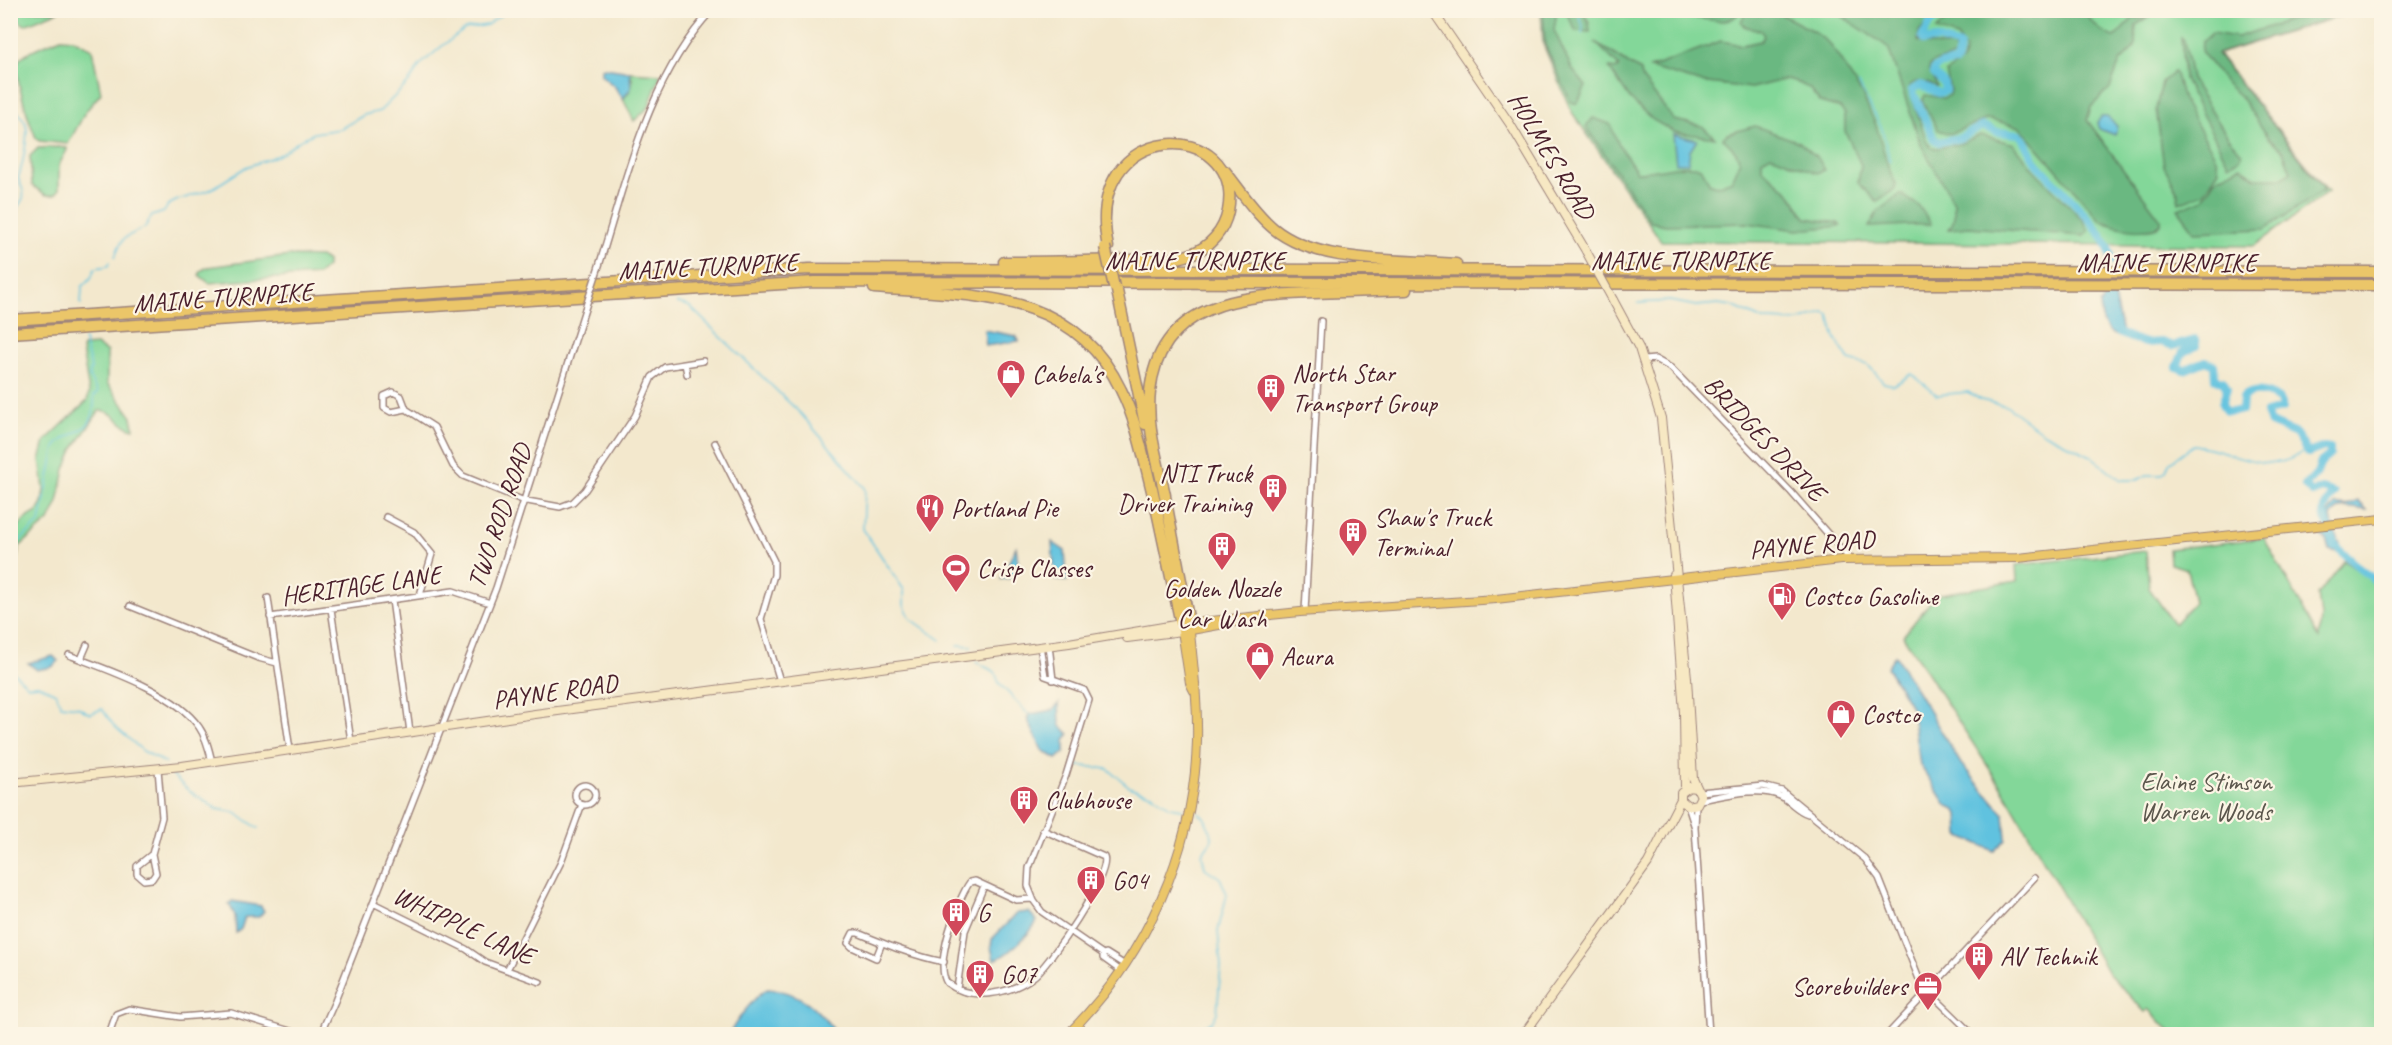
<svg xmlns="http://www.w3.org/2000/svg" width="2392" height="1045" viewBox="0 0 2392 1045" font-family="Caveat,sans-serif">
<rect width="100%" height="100%" fill="#fcf5e5"/>
<filter id="ink" filterUnits="userSpaceOnUse"><feTurbulence type="fractalNoise" baseFrequency=".0167" numOctaves="2"/><feDisplacementMap in="SourceGraphic" scale="12" xChannelSelector="R" yChannelSelector="G"/><feConvolveMatrix kernelMatrix="1 2 1 2 8 2 1 2 1" color-interpolation-filters="sRGB"/></filter>
<filter id="wash" filterUnits="userSpaceOnUse"><feTurbulence type="fractalNoise" baseFrequency=".008" numOctaves="4" result="noise"/><feDisplacementMap in="SourceGraphic" scale="24" xChannelSelector="R" yChannelSelector="G"/><feGaussianBlur stdDeviation="1.35" result="paint"/><feColorMatrix in="noise" values="0 0 0 0 0 0 0 0 0 0 0 0 0 0 0 0 0 1.4 0 .05"/><feComposite in="paint" operator="in"/></filter>
<g filter="url(#wash)">
<rect width="100%" height="100%" fill="#f3e8cd"/>
<path fill="#83d799" stroke="#667b62" stroke-width="1.5" d="M17 11V10L59 11 25 25 19 21Z
M1541 11H2358L2218 54 2328 192 2254 246 1661 241 1571 111 1543 44Z
M61 38 73 39 92 49 101 93 86 111 68 144 39 141 36 138C31 126 11 70 19 60 27 50 50 43 61 38Z
M630 72 661 74 648 108 634 121 623 99C631 91 635 83 630 72Z
M59 147 67 148V150L59 165V190L55 195H46L32 185 30 156 38 148Z
M290 256 320 257 327 261V267L318 275 209 283 199 275 202 270 208 267Z
M97 345 107 352V383L132 417 134 429C121 428 114 409 99 411L74 448 65 469 58 502 49 521 19 547 17 558 11 566V535L25 519 37 512 42 503 44 489 40 460 45 441 87 401 89 393 82 350 83 346Z
M2264 538 2319 638 2321 617 2318 595 2344 561 2370 578 2381 595V1034H2172L2149 1009 2145 1012 2108 973 2002 788 1903 636 1936 595 2017 581 2016 565 2146 551 2149 588 2174 624 2194 602 2187 569 2170 564 2169 549Z"/>
<path fill="#6ab881" stroke="#5a6c56" stroke-width="1.5" d="M1543 11H1557L1554 30 1572 69 1586 86 1577 104 1571 102 1545 45Z
M1565 11H1582L1589 22 1590 32 1576 31Z
M1664 11 1739 10 1740 12C1737 16 1730 21 1724 21 1714 21 1670 16 1664 11Z
M1746 11H1775L1813 31 1830 44 1861 92 1876 125 1889 169 1896 184 1895 189 1877 201 1858 183 1861 165 1845 131V114L1840 108 1820 102 1809 88 1794 81 1787 79 1751 88 1699 82 1650 68 1721 41 1742 45 1761 41 1764 36 1761 31 1744 26 1741 22Z
M1834 11H1939L1919 31 1918 41 1923 44 1954 47 1956 55C1950 61 1925 57 1930 72 1932 78 1936 80 1937 86 1927 84 1916 77 1909 87L1926 140 1931 147 1937 148 1959 144 1980 135 2014 144 2033 169 2084 221 2089 231 2084 236 1969 227 1949 229 1954 220V203L1921 145 1888 47Z
M1951 11H2086C2089 22 2103 34 2115 37L2133 18H2148L2136 25 2135 47 2120 62 2110 88 2091 107 2087 120 2161 220V225C2146 234 2114 228 2100 220L2020 127 1988 119 1950 134 1938 130 1922 101 1925 95 1944 98 1949 95 1950 90 1946 72 1962 61 1965 49 1957 37 1936 30 1949 17Z
M2329 11H2354L2217 54 2325 190 2265 229 2195 232 2178 209 2203 199 2216 179 2241 166 2256 178H2283L2291 172 2283 151 2269 138 2240 96 2227 85 2201 51 2202 42 2212 33 2237 37 2306 15Z
M2181 37 2184 40 2191 79 2228 137 2242 153 2240 159 2229 165 2184 80Z
M1595 42 1640 71 1641 77 1674 120 1702 126 1715 138 1674 132 1653 120 1630 99 1609 68 1617 69 1619 66Z
M2175 71 2183 100 2216 158 2219 170 2204 193 2179 203 2177 190 2164 166 2156 109 2162 82Z
M1593 118 1610 124 1619 145 1637 172C1651 173 1689 161 1700 168 1705 171 1706 179 1710 184L1717 186 1732 180 1740 162 1736 152 1723 138 1727 134 1755 126 1799 142 1818 158 1825 170 1817 173 1771 155 1762 160V169L1790 193 1806 218 1838 223 1841 226 1797 230 1747 223 1666 225 1651 222 1586 127Z
M1901 194 1919 206 1931 224 1869 227 1878 211Z"/>
<path fill="#61c2df" stroke="#567085" stroke-width="1.5" d="M605 68 630 72 631 88 623 99 615 87 601 75V69Z
M2101 117H2107L2117 126 2115 135 2099 129 2097 123Z
M1673 134 1697 140 1690 151 1688 163H1676Z
M2106 297H2114L2122 332 2119 336C2104 335 2101 318 2100 305Z
M984 330 1016 336 1019 341 986 346Z
M2358 501 2367 510C2354 510 2343 501 2331 516 2331 528 2340 540 2343 553L2329 550 2326 539 2321 536 2327 529 2326 515 2336 504 2345 506Z
M1052 542 1065 551 1067 581 1055 580Z
M1016 547 1019 570 1010 578 1001 579Z
M1895 655 1961 764 2004 814 2006 839 1994 851 1959 835 1958 814 1955 809 1946 805 1920 765 1911 707 1887 667Z
M53 656 58 661 52 667 37 670 28 663Z
M1059 703 1060 725 1069 734 1065 740V752L1057 759 1042 750 1027 718 1030 714 1053 710Z
M232 901 261 906 264 911 259 917H245L241 929 236 933 235 916 229 904Z
M1029 912 1037 921C1032 932 1006 957 994 960L991 947 992 939 1017 913Z
M768 989C801 991 818 1009 837 1034H730C733 1024 758 992 768 989Z"/>
<g fill="none" stroke-linecap="round" stroke-linejoin="round">
<path stroke="#61c2df" stroke-width="1.5" d="M1577 10 1583 26 1582 34
M1859 84 1882 129 1890 161
M10 106C16 110 23 117 26 124 29 135 22 168 18 178 31 206 18 197 10 220
M115 257C124 231 127 239 145 227L152 216 164 212 168 205 178 200 210 190 246 167 279 155 302 139 314 133 340 129 364 115 380 111 409 82 420 65 441 47 465 29 487 25 508 10
M677 303 689 306 801 414 865 488 863 529 904 590V605L911 619 941 640
M1638 303 1670 301 1696 306 1718 304 1732 306 1763 320 1799 321 1824 313 1829 315 1835 338 1849 360 1868 365 1884 383 1894 385 1912 374 1937 395 1968 392 1981 400 2006 406 2044 433 2091 456 2121 480H2137L2147 475H2161L2166 471 2169 463 2193 445C2231 448 2272 481 2305 449
M81 304 82 287 91 278 95 268 108 266 110 262
M10 560 16 544 40 522 55 448C69 427 97 438 94 396L98 393 89 377 91 368 84 340
M958 645 971 646
M976 662 995 672 999 683 1028 714
M10 669 28 686 38 685 56 693 61 705 78 707 90 714 102 709 114 726 143 751 166 763
M1073 765 1108 769 1131 788 1152 794 1170 807 1182 809
M169 772 189 791 217 809 234 812 258 828
M1191 1034 1212 1022 1217 1013 1221 966 1218 931 1227 894 1220 878 1205 868 1202 854C1212 838 1216 842 1207 824 1205 818 1204 816 1198 813"/>
<path stroke="#61c2df" stroke-width="8" d="M1947 10 1930 23 1922 37 1924 41 1937 39 1960 46 1956 62 1941 64 1934 69V74L1944 83 1945 91 1939 93 1921 85 1912 90 1934 139 1939 142 1960 138 1982 126 1997 132 2019 134C2028 142 2029 153 2036 162 2053 184 2112 233 2111 261
M2114 326 2120 334 2145 343 2162 342 2173 346 2195 340 2196 346 2183 352 2177 367 2184 370 2206 361 2214 365 2215 379 2223 381 2227 388 2222 404 2226 411H2242L2243 397C2255 388 2267 391 2279 399L2283 408 2266 413 2270 423 2296 434 2308 453 2324 447 2330 448V455L2321 462 2317 473 2305 486 2312 493 2322 489 2334 493 2324 508 2323 515 2329 526
M2337 546C2349 563 2368 572 2382 587"/>
</g>
</g>
<g filter="url(#ink)">
<g fill="none" stroke-linecap="round" stroke-linejoin="round">
<g stroke="#9e847c" stroke-width="8">
<path id="street" d="M598 269C626 181 647 80 712 10
M1644 360 1655 359 1671 368 1791 492 1850 559
M685 364 687 374
M393 392 401 396 406 409 391 412 384 408V396Z
M406 409 434 427 453 466 463 476 522 500 560 507 573 502 585 490 635 416 652 377 665 367 703 361
M715 443 774 561V575L761 619 780 681
M386 517 414 532 432 554 420 595
M268 598 290 750
M392 600 410 732
M130 606 258 658 277 663
M331 609 351 741
M1305 611 1321 321
M270 617 453 591 490 603
M1049 645 1053 680
M1040 646 1045 676 1084 690 1089 700 1066 775 1029 868 1028 886 1034 901 1042 912 1103 954 1106 953 1125 965
M69 655C108 670 175 692 199 727 206 737 209 749 212 762
M81 659 87 645
M575 795a10 10 0 1 1 20 0a10 10 0 1 1-20 0Z
M1700 792 1763 786 1782 791 1865 859 1879 878 1921 984 1972 1034
M1700 800C1724 796 1757 786 1780 796 1791 801 1797 811 1808 814
M1696 805 1695 828 1709 1034
M1688 806 1695 828
M152 854 162 817 158 769
M152 854 156 873 152 879 144 880 137 874V866Z
M1032 899 1016 900 975 881 970 882C957 900 934 964 947 983 972 1002 1010 994 1033 977 1049 966 1112 873 1104 857L1043 830
M373 903 466 949 485 962 540 982
M882 943 876 958 852 947 848 943 853 933H858C887 945 914 956 944 962
M1103 954V958L1121 971
M508 968 561 862 581 807
M957 989 965 931 984 886
M10 1032 12 1034
M109 1034 116 1014 129 1009 180 1017 231 1013 300 1034
M316 1034 323 1028 335 1001 496 588 585 309
M1888 1034 2034 878"/>
</g>
<g stroke="#9e847c" stroke-width="10">
<path id="secondary" d="M1432 10 1510 124 1586 251
M1613 300 1639 348 1661 418 1687 678 1693 779 1701 796 1697 804 1688 806 1681 800V793L1689 787 1695 788
M1674 575 1684 713 1685 788
M1127 638 1182 631
M10 783 182 766 535 714 1069 643 1181 624
M1524 1034 1648 863 1681 799"/>
</g>
<g stroke="#9e847c" stroke-width="10">
<path id="primary" d="M1186 631 1235 622
M1194 691 1190 683 1181 624 1300 612 1496 599 1841 560 2018 558 2382 519
M1068 1034C1146 957 1194 851 1197 741 1198 701 1193 663 1189 623"/>
</g>
<g stroke="#9e847c" stroke-width="13">
<path id="highway" d="M1225 171C1240 190 1254 212 1273 228 1317 265 1401 259 1456 264
M1004 262C1045 262 1086 261 1127 260 1148 259 1171 262 1191 254 1210 247 1224 231 1228 211 1246 117 1081 116 1108 247
M1116 286 1145 424
M874 288C969 296 1073 288 1121 390 1137 422 1144 460 1153 495
M10 320 809 269 2382 272
M10 333 814 282 2382 285
M1152 488 1181 624
M1164 491 1189 623
M1165 495C1158 462 1146 426 1150 392 1159 302 1243 295 1314 293 1345 292 1375 291 1406 290"/>
</g>
<use href="#street" stroke="#fff" stroke-width="5"/>
<use href="#secondary" stroke="#f7e8c3" stroke-width="8"/>
<use href="#primary" stroke="#ebc669" stroke-width="8"/>
<use href="#highway" stroke="#ebc669" stroke-width="10"/>
<g stroke="#9e847c" stroke-width="8" stroke-linecap="butt">
<path id="street-bridge" d="M585 309 598 269"/>
</g>
<g stroke="#9e847c" stroke-width="10" stroke-linecap="butt">
<path id="secondary-bridge" d="M1586 251 1613 300"/>
</g>
<g stroke="#9e847c" stroke-width="13" stroke-linecap="butt">
<path id="highway-bridge" d="M1105 247 1114 287"/>
</g>
<use href="#street-bridge" stroke="#fff" stroke-width="5"/>
<use href="#secondary-bridge" stroke="#f7e8c3" stroke-width="8"/>
<use href="#highway-bridge" stroke="#ebc669" stroke-width="10"/>
</g>
</g>
<defs>
<g id="shop-pin" transform="scale(1.5)"><path d="M0 17L-7.5 6A9.5 9.5 0 1 1 7.5 6Z" fill="#d1495b" stroke="#fcf5e5"/><path d="M-5-2.5h2.3a2.7 3.5 0 0 1 5.4 0H5L5.5 6h-11ZM-1.5-2.5h3a1.5 2.3 0 0 0-3 0Z" fill="#fff"/></g>
<g id="building-pin" transform="scale(1.5)"><path d="M0 17L-7.5 6A9.5 9.5 0 1 1 7.5 6Z" fill="#d1495b" stroke="#fcf5e5"/><path d="M-4-6H4V6H1V3H-1V6H-4ZM-2.5-4.3h1.7v1.8h-1.7ZM.8-4.3h1.7v1.8H.8ZM-2.5-1h1.7V.8h-1.7ZM.8-1h1.7V.8H.8Z" fill="#fff"/></g>
<g id="restaurant-pin" transform="scale(1.5)"><path d="M0 17L-7.5 6A9.5 9.5 0 1 1 7.5 6Z" fill="#d1495b" stroke="#fcf5e5"/><path d="M-5-6h1v4h1v-4h1v4h1v-4h1v5L-1.5 .5V6h-2V.5L-5-1ZM5-6V6H3V1.5H1.5Q1.5-4 5-6Z" fill="#fff"/></g>
<g id="stadium-pin" transform="scale(1.5)"><path d="M0 17L-7.5 6A9.5 9.5 0 1 1 7.5 6Z" fill="#d1495b" stroke="#fcf5e5"/><path d="M0-5a6.5 5 0 1 0 0 10a6.5 5 0 1 0 0-10ZM-3.5-1.8h7v3.6h-7Z" fill="#fff"/></g>
<g id="fuel-pin" transform="scale(1.5)"><path d="M0 17L-7.5 6A9.5 9.5 0 1 1 7.5 6Z" fill="#d1495b" stroke="#fcf5e5"/><path d="M-5.5-6h7V0h2V4h1.3V-2.5L3-4.5l.8-.8L6-3V5H2.5V1h-1V6h-7ZM-4.2-4.7v3.2H.2V-4.7Z" fill="#fff"/></g>
<g id="office-pin" transform="scale(1.5)"><path d="M0 17L-7.5 6A9.5 9.5 0 1 1 7.5 6Z" fill="#d1495b" stroke="#fcf5e5"/><path d="M-6-3h4V-5.5h4V-3h4V5H-6ZM-1-4.5V-3h2v-1.5ZM-6 0V1H6V0Z" fill="#fff"/></g>
</defs>
<g fill-rule="evenodd">
<use href="#shop-pin" x="1011" y="374"/>
<use href="#building-pin" x="1271" y="388"/>
<use href="#building-pin" x="1273" y="488"/>
<use href="#restaurant-pin" x="930" y="508"/>
<use href="#building-pin" x="1353" y="532"/>
<use href="#building-pin" x="1222" y="546"/>
<use href="#stadium-pin" x="956" y="568"/>
<use href="#fuel-pin" x="1782" y="596"/>
<use href="#shop-pin" x="1260" y="656"/>
<use href="#shop-pin" x="1841" y="714"/>
<use href="#building-pin" x="1024" y="800"/>
<use href="#building-pin" x="1091" y="880"/>
<use href="#building-pin" x="956" y="912"/>
<use href="#building-pin" x="1979" y="956"/>
<use href="#building-pin" x="980" y="974"/>
<use href="#office-pin" x="1928" y="986"/>
</g>
<g text-anchor="middle" stroke-width="4.5" stroke-linejoin="round" paint-order="stroke">
<g font-size="26" fill="#4a1f2b" stroke="#fcf5e5">
<text transform="translate(1552 155) rotate(59)" y="9">HOLMES ROAD</text>
<text x="1195" y="269">MAINE TURNPIKE</text>
<text x="1681" y="269">MAINE TURNPIKE</text>
<text x="2167" y="271">MAINE TURNPIKE</text>
<text transform="translate(708 266) rotate(-3)" y="9">MAINE TURNPIKE</text>
<text transform="translate(223 297) rotate(-4)" y="9">MAINE TURNPIKE</text>
<text transform="translate(1765 438) rotate(46)" y="9">BRIDGES DRIVE</text>
<text transform="translate(499 516) rotate(-71)" y="9">TWO ROD ROAD</text>
<text transform="translate(1812 544) rotate(-5)" y="9">PAYNE ROAD</text>
<text transform="translate(361 585) rotate(-8)" y="9">HERITAGE LANE</text>
<text transform="translate(555 691) rotate(-8)" y="9">PAYNE ROAD</text>
<text transform="translate(464 925) rotate(25)" y="9">WHIPPLE LANE</text>
</g>
<g font-size="26" fill="#4a1f2b" stroke="#fcf5e5" text-anchor="start">
<text x="1292" y="382">North Star<tspan x="1292" dy="30">Transport Group</tspan></text>
<text x="1032" y="383">Cabela's</text>
<text x="1252" y="482" text-anchor="end">NTI Truck<tspan x="1252" dy="30">Driver Training</tspan></text>
<text x="951" y="517">Portland Pie</text>
<text x="1374" y="526">Shaw's Truck<tspan x="1374" dy="30">Terminal</tspan></text>
<text x="977" y="577">Crisp Classes</text>
<text x="1222" y="597" text-anchor="middle">Golden Nozzle<tspan x="1222" dy="30">Car Wash</tspan></text>
<text x="1803" y="605">Costco Gasoline</text>
<text x="1281" y="665">Acura</text>
<text x="1862" y="723">Costco</text>
<text x="1045" y="809">Clubhouse</text>
<text x="1112" y="889">G04</text>
<text x="977" y="921">G</text>
<text x="2000" y="965">AV Technik</text>
<text x="1001" y="983">G07</text>
<text x="1907" y="995" text-anchor="end">Scorebuilders</text>
</g>
<g font-size="26" fill="#5b564c" stroke="#fcf5e5">
<text x="2206" y="790">Elaine Stimson<tspan x="2206" dy="30">Warren Woods</tspan></text>
</g>
</g>
<rect width="2392" height="1045" fill="none" stroke="#fcf5e5" stroke-width="36"/>
</svg>
